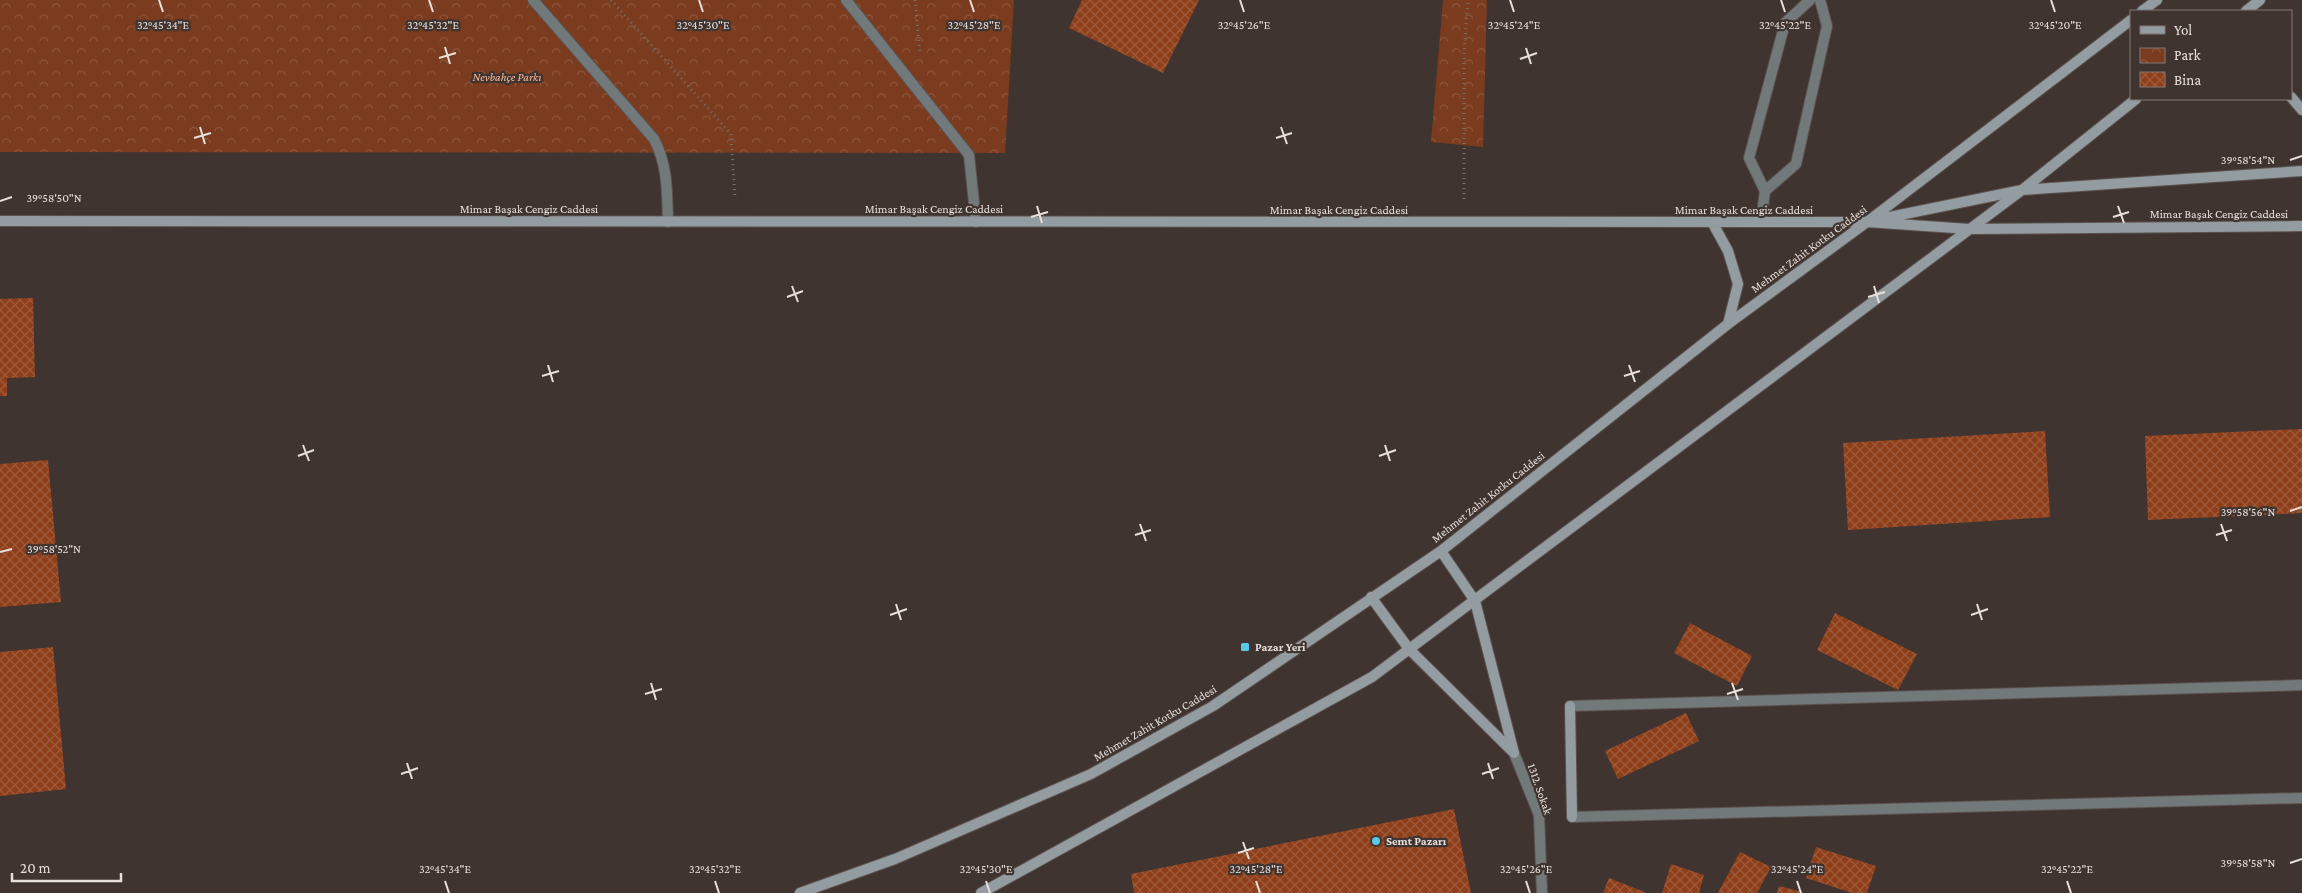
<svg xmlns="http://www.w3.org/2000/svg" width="2302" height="893" viewBox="0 0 2302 893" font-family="'Crimson Pro',serif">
<defs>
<pattern id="park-crowns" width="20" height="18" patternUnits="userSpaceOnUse" patternTransform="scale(1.25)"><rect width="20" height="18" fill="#7a3b1e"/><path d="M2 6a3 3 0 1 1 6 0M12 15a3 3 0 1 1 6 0" fill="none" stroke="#8d573e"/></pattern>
<pattern id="building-cross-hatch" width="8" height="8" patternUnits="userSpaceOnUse" patternTransform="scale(1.25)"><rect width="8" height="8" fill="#8e3f19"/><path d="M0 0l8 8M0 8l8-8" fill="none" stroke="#9e5a3a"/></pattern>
</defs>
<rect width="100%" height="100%" fill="#403430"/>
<path fill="url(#park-crowns)" d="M0 0H1014L1005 153 0 152Z
M1443 0H1487L1483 147 1431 142Z"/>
<path fill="url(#building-cross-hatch)" d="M1082 0H1199L1163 73 1069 28Z
M33 298 35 377 7 378V396H0V299Z
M2302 429V513L2148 520 2145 436Z
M2045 431 2050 517 1848 530 1843 443Z
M48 460 61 602 0 607V464Z
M1835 613 1917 654 1898 690 1817 650Z
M1690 623 1752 656 1737 686 1674 653Z
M53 647 66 789 0 796V652Z
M1686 713 1699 741 1618 779 1605 751Z
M1454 809 1471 893H1134L1131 874Z
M1816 847 1876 866 1867 893H1852L1806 878Z
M1740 852 1771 867 1757 893H1718Z
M1671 864 1704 875 1699 893H1662Z
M1609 878 1647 893H1603Z
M1779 886 1802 892V893H1777Z"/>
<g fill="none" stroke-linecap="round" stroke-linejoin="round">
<g stroke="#5e534f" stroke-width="12">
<path id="lane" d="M533 0 654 139C668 166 667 192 668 222
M1765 191 1796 164 1827 26 1820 0
M1761 222 1765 191 1749 158 1785 23 1810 0"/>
</g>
<g stroke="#5e534f" stroke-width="12">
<path id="street" d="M846 0 969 155 976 222
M1570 706 2302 685
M1514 753 1539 815 1542 893
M1572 817 2302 798"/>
</g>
<g stroke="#5e534f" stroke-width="12">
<path id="secondary" d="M2142 11 2157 0
M2246 11 2260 0
M2291 97 2302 110
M1880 219 2022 190 2302 171
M0 221 1867 222 1969 229 2302 226
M1712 222 1728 251 1738 284 1728 324
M1441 551 1475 601 1514 753
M1371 597 1409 649 1513 752
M1570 706 1572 817
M800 893 895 859 1091 774 1213 706 1441 551 1728 324 1867 222 2131 20
M981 893 1372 677 2022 190 2136 99"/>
</g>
<path stroke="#7b706c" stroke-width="3" stroke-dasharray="1 4" stroke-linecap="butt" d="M611 0 731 134 735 198
M915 0 920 54
M1464 199V53L1468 0"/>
<use href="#lane" stroke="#72797b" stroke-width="10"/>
<use href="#street" stroke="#72797b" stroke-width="10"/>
<use href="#secondary" stroke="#939da1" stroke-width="10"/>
</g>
<path fill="none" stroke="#e6dfdb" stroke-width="2" d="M159 0 163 12M429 0 433 12M699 0 703 12M970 0 974 12M1240 0 1244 12M1510 0 1514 12M1781 0 1785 12M2051 0 2055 12M445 47 450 64M1526 48 1531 64M439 58 456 53M1520 59 1537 53M200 127 205 144M1281 127 1287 144M194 138 211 133M1276 138 1292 133M2290 160 2302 156M0 201 12 197M1037 206 1042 223M2118 206 2124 223M1031 217 1048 212M2113 217 2129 212M792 286 798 302M1874 286 1879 303M787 297 803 291M1868 297 1885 292M548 365 553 382M1629 365 1635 382M542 376 559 371M1624 376 1640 371M303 445 309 461M1385 445 1390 461M298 456 314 450M1379 456 1396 450M2290 511 2302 507M1140 524 1146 541M2221 524 2227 541M1135 535 1151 530M2216 535 2232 530M0 552 12 549M896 604 901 620M1977 604 1982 620M890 615 907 609M1971 615 1988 609M651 683 656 700M1732 683 1738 700M645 694 662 689M1727 694 1743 689M407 763 412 779M1488 763 1493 779M401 774 418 768M1482 774 1499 768M1243 842 1249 859M1238 853 1254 848M2290 863 2302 859M445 881 449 893M715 881 719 893M986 881 990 893M1256 881 1260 893M1526 881 1530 893M1797 881 1801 893M2067 881 2071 893"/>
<g fill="#5bc8e7" stroke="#403430" stroke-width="2">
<rect x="1240" y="642" width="10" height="10" rx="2.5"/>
<circle cx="1376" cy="841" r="5"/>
</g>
<g text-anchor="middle" stroke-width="4.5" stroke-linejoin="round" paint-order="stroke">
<g font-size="12" font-style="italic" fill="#fab699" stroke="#403430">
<text x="507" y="81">Nevbahçe Parkı</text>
</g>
<g font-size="12" fill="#e6dfdb" stroke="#403430">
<text x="529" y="213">Mimar Başak Cengiz Caddesi</text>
<text x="934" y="213">Mimar Başak Cengiz Caddesi</text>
<text x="1339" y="214">Mimar Başak Cengiz Caddesi</text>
<text x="1744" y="214">Mimar Başak Cengiz Caddesi</text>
<text x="2219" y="218">Mimar Başak Cengiz Caddesi</text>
<text transform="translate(1809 249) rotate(-36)" y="4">Mehmet Zahit Kotku Caddesi</text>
<text transform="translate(1488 497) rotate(-38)" y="4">Mehmet Zahit Kotku Caddesi</text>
<text transform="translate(1155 723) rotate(-30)" y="4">Mehmet Zahit Kotku Caddesi</text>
<text transform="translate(1540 789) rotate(71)" y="4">1312. Sokak</text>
</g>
<g font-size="12" font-weight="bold" fill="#e6dfdb" stroke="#403430" text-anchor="start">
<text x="1255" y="651">Pazar Yeri</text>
<text x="1386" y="845">Semt Pazarı</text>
</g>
</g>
<g font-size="12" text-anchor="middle" fill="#e6dfdb" stroke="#403430" stroke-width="4.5" stroke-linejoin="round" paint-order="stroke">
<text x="163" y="29">32°45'34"E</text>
<text x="433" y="29">32°45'32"E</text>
<text x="703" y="29">32°45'30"E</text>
<text x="974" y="29">32°45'28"E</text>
<text x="1244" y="29">32°45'26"E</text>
<text x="1514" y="29">32°45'24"E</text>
<text x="1785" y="29">32°45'22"E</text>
<text x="2055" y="29">32°45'20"E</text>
<text x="2248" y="164">39°58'54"N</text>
<text x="54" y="202">39°58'50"N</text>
<text x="2248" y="516">39°58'56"N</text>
<text x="54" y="553">39°58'52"N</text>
<text x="2248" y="867">39°58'58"N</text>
<text x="445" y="873">32°45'34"E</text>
<text x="715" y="873">32°45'32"E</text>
<text x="986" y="873">32°45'30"E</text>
<text x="1256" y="873">32°45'28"E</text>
<text x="1526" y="873">32°45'26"E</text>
<text x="1797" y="873">32°45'24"E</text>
<text x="2067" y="873">32°45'22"E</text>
</g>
<rect x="2130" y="10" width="162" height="90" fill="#403430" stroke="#827874"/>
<rect x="2140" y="26" width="25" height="8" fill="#939da1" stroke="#827874"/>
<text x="2174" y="35" font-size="15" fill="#e6dfdb">Yol</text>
<rect x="2140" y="48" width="25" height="15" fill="url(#park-crowns)" stroke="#827874"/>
<text x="2174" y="60" font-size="15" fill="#e6dfdb">Park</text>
<rect x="2140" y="72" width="25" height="15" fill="url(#building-cross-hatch)" stroke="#827874"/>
<text x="2174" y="85" font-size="15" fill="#e6dfdb">Bina</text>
<path d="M12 873v8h109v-8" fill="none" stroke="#e6dfdb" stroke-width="2.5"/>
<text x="20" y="873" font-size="15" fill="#e6dfdb" stroke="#403430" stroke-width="4" paint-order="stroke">20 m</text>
</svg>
